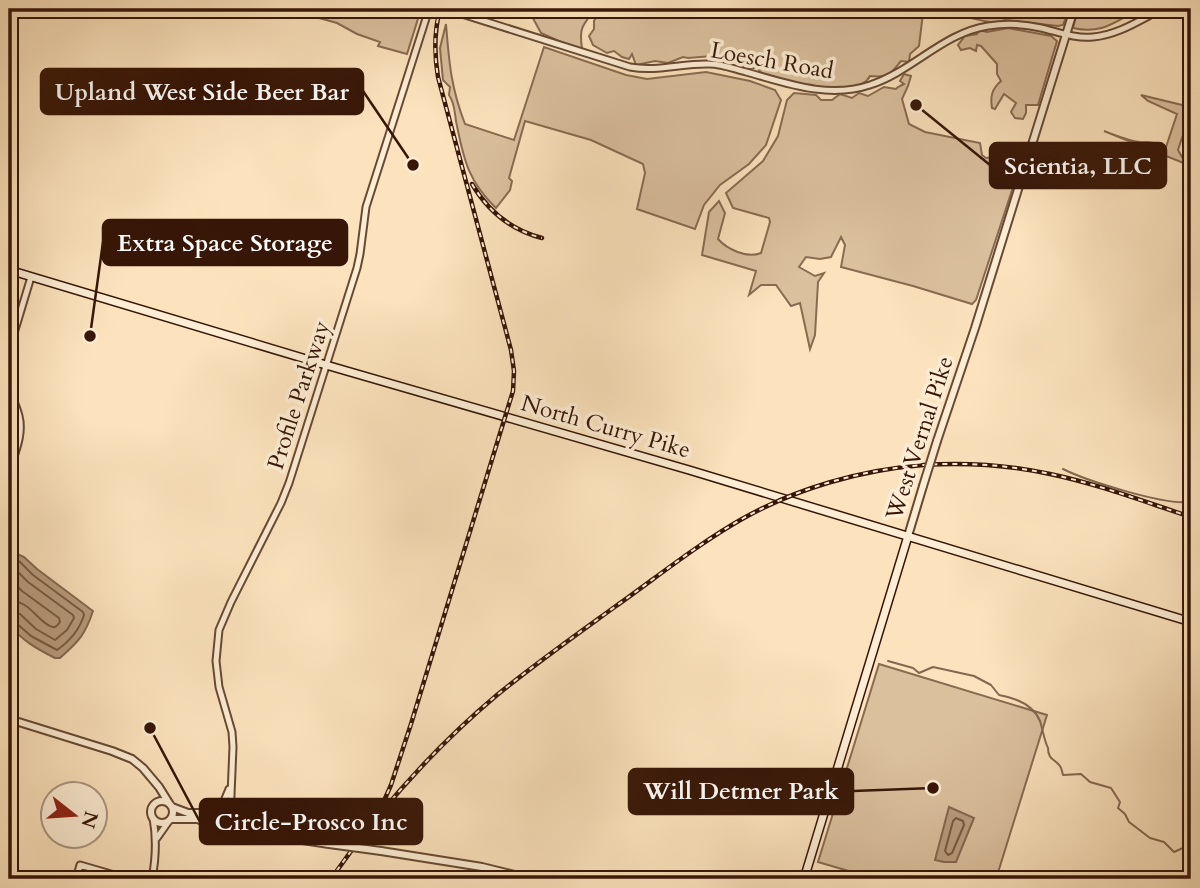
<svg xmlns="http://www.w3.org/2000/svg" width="1200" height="888" viewBox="0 0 1200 888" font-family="Cardo,serif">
<rect width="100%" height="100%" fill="#fce3bd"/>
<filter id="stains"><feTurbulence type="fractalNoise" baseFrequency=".00286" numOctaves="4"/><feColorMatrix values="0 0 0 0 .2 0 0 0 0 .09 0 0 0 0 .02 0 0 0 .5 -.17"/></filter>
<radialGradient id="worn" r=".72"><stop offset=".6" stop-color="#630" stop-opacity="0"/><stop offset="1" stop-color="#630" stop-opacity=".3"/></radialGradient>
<path fill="#dbc09e" stroke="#896b52" stroke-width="2" d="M295 9H421L407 54 378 46 380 42 357 34 337 23 294 11Z
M512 9H593V12C582 26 579 29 582 48L572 47 541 33 528 9 512 11Z
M600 9H925L923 13 919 46 910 54 909 62 901 61C890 74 890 78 870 76 863 90 836 90 822 88 815 87 811 86 804 87L765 79 757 67 750 69 740 66V62L734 59 730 65 720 64 712 56 688 58 683 57 668 63 655 61 636 65 632 54 629 59 622 57 614 51 607 53 593 45 589 36 594 29V21Z
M961 9H1069L1063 25 1058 26 1005 20C992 26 980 19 966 17Z
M1078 9H1140C1115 21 1103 35 1073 28Z
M446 24C449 62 451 88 465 124L514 140 544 47 626 75 647 79 706 72 750 81 775 90 781 100 766 145 749 164 720 185 704 205 695 229 637 209 645 173 643 164 591 140 525 121 509 178 512 181 510 190 496 208C469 182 464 161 457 126 454 114 456 105 449 95L450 87 443 80 440 48Z
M1008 28 1051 36 1057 41 1038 105H1026V113L1023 119 1015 118 1011 112 1016 103 1004 94 995 109 992 108C990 96 992 89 1001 81L997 74V64L981 46 977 45 976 51 970 48 961 50 958 45 965 36 977 34 979 30 987 32Z
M904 74 911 76 908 86 902 99 909 124 925 132 980 143 982 155 986 158 994 157 1007 162V165L1019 169 976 300 972 304 913 286 841 267 845 245 841 237 831 257 820 259 806 257 799 267 815 276 824 273 818 282 815 335 810 349 800 303 791 306 776 285H761L749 295 756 271 702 255 709 212 719 201 725 213 718 239C727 249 747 259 761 253L770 222 769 218 733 208 726 193 763 161 778 136 787 100 794 93 816 95 821 100H832L840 94 852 98 859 93 868 96 884 87 896 89 898 87 904 84 900 81Z
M1141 95 1182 105 1188 110 1187 123 1178 150 1182 157 1191 159V166L1104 131C1115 135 1129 141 1140 142 1151 142 1154 142 1163 148L1166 147 1177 114 1148 101Z
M879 664 1047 715 996 879H876L818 862Z"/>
<path fill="#b99d7f" stroke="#85674f" stroke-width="2" d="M9 550 24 557 37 569 93 611C85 635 79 641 60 658H55C37 649 21 640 9 624Z
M949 807 974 818 956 862H944L935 860Z"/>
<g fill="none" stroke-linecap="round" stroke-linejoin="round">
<path stroke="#785a43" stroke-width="2" d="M9 557 20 562 33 575 83 612 84 615C79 631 70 641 57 650L31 636 15 622 9 620
M9 566 15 569 28 582 73 615 74 618 67 630 55 640 36 629 20 614 9 612
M9 578 22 591 59 618 60 622C58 624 57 626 55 627 47 629 33 610 26 606 21 602 15 601 9 601
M956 818 963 821 964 825 952 853 948 855 945 851 953 821Z"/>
<path stroke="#85674f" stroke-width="2" d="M1063 469C1087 481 1164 505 1188 502L1191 505
M888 661 913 668 919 673 933 667 974 676 991 685 999 695C1016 698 1033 704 1040 721 1043 730 1044 740 1048 748 1048 760 1055 759 1060 766 1062 769 1062 772 1063 775L1081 774 1090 782 1111 788 1120 802 1118 808 1125 814 1129 822 1150 838 1164 842 1174 852 1183 848 1191 850"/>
<g stroke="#684934" stroke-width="9">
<path id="minor" d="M446 9 630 67C657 72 683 63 709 64 722 64 734 69 746 72 786 83 828 99 870 85 913 71 943 33 988 26 1006 23 1024 24 1041 28 1058 32 1076 39 1093 37 1118 35 1140 20 1162 9
M9 350 31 277
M9 389C12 397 17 407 19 416 24 435 14 455 9 472
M218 809 224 801 229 789
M230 819 233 747 232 732 219 687 216 661 219 630 231 602 281 503 289 483 357 268 360 254 366 207 429 9
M157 838 169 821
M76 879 80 865 118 876 152 879
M152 879C156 858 157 840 153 818"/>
</g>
<g stroke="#684934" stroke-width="10">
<path id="tertiary" d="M937 441 975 328 1074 9
M908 536 923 486
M9 719 112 751 132 759 143 768 159 787 169 803
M151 812a11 11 0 1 1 22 0a11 11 0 1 1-22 0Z
M172 807 188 813H209
M206 821a12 12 0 1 1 24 0a12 12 0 1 1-24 0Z
M171 819H198L206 823
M223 832H249L329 844
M381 851 482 867 531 879"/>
</g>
<g stroke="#371607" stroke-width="10">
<path id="secondary" d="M9 270 326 365 689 470 1191 622
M804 879 908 536"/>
</g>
<use href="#minor" stroke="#fdedd4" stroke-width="5"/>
<use href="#tertiary" stroke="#fdedd4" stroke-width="6"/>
<use href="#secondary" stroke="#fdedd4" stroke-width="7"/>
<g stroke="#371607" stroke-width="4.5">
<path id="rail" d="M472 184C488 211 511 230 542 238
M383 803 391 785 411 724 513 391 514 371 511 350 438 77C434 53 434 32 440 9
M331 879C378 811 434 748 497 695 535 664 576 635 616 606 657 577 698 544 742 519 797 488 861 470 923 465 966 462 1008 465 1050 474 1098 484 1145 502 1191 517"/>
</g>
<use href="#rail" stroke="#fdedd4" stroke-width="2" stroke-dasharray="5" stroke-linecap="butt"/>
<g stroke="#684934" stroke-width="10" stroke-linecap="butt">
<path id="tertiary-bridge" d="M923 486 937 441
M329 844 381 851"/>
</g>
<use href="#tertiary-bridge" stroke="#fdedd4" stroke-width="6"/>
</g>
<g text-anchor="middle" stroke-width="7" stroke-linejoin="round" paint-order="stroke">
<g font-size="23" fill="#371607" stroke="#fdedd4">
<text transform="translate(772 60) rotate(10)" y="8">Loesch Road</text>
<text transform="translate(298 395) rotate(-72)" y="8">Profile Parkway</text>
<text transform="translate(606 426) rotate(16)" y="8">North Curry Pike</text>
<text transform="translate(919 438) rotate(-72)" y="8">West Vernal Pike</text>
</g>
</g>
<path fill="none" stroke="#371607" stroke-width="2.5" d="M413 165L363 91M916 105L990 165M90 336L103 242M933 788L853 791M150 728L200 822"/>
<g fill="#371607" stroke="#fdedd4" stroke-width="2.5">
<circle cx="413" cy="165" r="7"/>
<circle cx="916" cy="105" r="7"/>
<circle cx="90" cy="336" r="7"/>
<circle cx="933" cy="788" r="7"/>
<circle cx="150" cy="728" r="7"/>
</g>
<g fill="#371607" stroke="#371607" stroke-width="2.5">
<rect x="41" y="69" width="322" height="45" rx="7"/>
<rect x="990" y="143" width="176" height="45" rx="7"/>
<rect x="103" y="220" width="244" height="45" rx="7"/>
<rect x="629" y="769" width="224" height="45" rx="7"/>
<rect x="200" y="799" width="222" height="45" rx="7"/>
</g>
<g font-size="24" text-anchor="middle" font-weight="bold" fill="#fff">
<text x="202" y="100">Upland West Side Beer Bar</text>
<text x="1078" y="174">Scientia, LLC</text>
<text x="225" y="251">Extra Space Storage</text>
<text x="741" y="799">Will Detmer Park</text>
<text x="311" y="830">Circle-Prosco Inc</text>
</g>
<rect width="1200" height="888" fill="none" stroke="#fce3bd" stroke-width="35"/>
<rect x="10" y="10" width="1179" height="867" fill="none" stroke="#371607" stroke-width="3.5"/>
<rect x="18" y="18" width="1165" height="853" fill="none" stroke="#371607" stroke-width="2"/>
<g transform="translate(74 815) rotate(107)"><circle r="33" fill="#fdedd4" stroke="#ae9782" stroke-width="2"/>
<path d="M0-5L12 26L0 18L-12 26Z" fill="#8f2418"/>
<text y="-10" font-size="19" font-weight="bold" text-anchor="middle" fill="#371607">N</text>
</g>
<rect width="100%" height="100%" filter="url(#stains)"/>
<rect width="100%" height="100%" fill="url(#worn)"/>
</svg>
